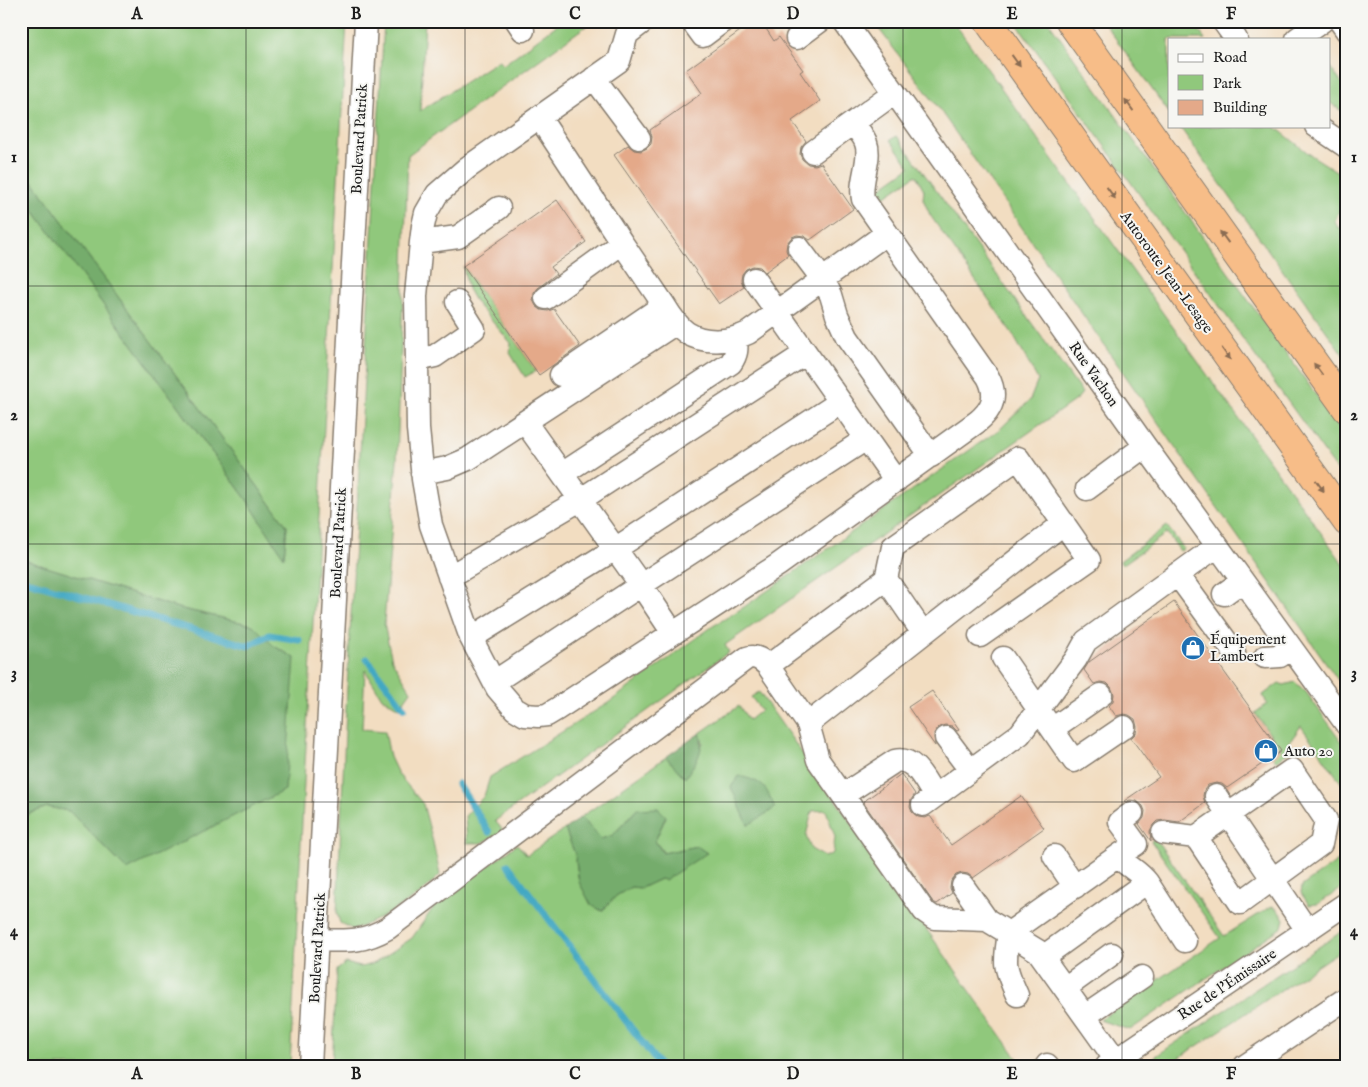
<svg xmlns="http://www.w3.org/2000/svg" width="1368" height="1087" viewBox="0 0 1368 1087" font-family="'IM FELL English',serif">
<rect width="100%" height="100%" fill="#f6f6f2"/>
<filter id="ink" filterUnits="userSpaceOnUse"><feTurbulence type="fractalNoise" baseFrequency=".02" numOctaves="2"/><feDisplacementMap in="SourceGraphic" scale="10" xChannelSelector="R" yChannelSelector="G"/><feConvolveMatrix kernelMatrix="1 2 1 2 8 2 1 2 1" color-interpolation-filters="sRGB"/></filter>
<filter id="wash" filterUnits="userSpaceOnUse"><feTurbulence type="fractalNoise" baseFrequency=".0096" numOctaves="4" result="noise"/><feDisplacementMap in="SourceGraphic" scale="20" xChannelSelector="R" yChannelSelector="G"/><feGaussianBlur stdDeviation="1.12" result="paint"/><feColorMatrix in="noise" values="0 0 0 0 0 0 0 0 0 0 0 0 0 0 0 0 0 1.4 0 .05"/><feComposite in="paint" operator="in"/></filter>
<g filter="url(#wash)">
<rect width="100%" height="100%" fill="#f2ddc1"/>
<path fill="#90c87c" stroke="#56724c" fill-rule="evenodd" d="M21 21H347L304 782 290 1066H21V817L47 807 69 811 127 870 295 658 274 646 253 625 178 608 21 559V193L247 500 284 556 287 526 21 165Z
M384 21H425L420 111 499 60 503 65 562 21H593L408 155 397 460 384 624 392 660 411 691 399 708 382 698 365 670 362 729 385 731 390 757 398 774 423 804 433 842 440 875 420 894 382 917 354 930 340 923 337 913 347 687Z
M873 21H953L1347 569V693L937 106Z
M1015 21H1048L1347 438V484Z
M1103 21H1192L1205 39H1169V113Z
M1329 66 1347 90V115L1329 102Z
M1179 126H1274L1308 153 1347 178V207L1339 211 1335 221 1338 228 1347 227V360Z
M897 136 1082 393 1077 399 725 645 729 652 495 821 504 831 482 843H467L465 816 484 796 490 777 608 703 713 626 744 607 1000 429 1030 400 1038 380 1012 333 930 215 923 199 924 190 916 175 884 197 879 189 910 167 890 140Z
M463 266 536 371 525 377 510 353 511 343 476 303 468 289Z
M1167 526 1184 549 1180 551 1167 533 1122 565 1120 561Z
M1295 682 1306 692 1347 749V791L1301 726 1286 747 1288 752 1276 761 1273 756 1281 750 1255 713 1267 704 1263 695 1279 683 1284 685Z
M759 692 1023 1066H332L337 970 346 963 361 967 375 963 412 938 433 908 517 844 527 855 565 829 575 854 579 882 602 911 616 896 631 887 641 888 660 879 697 846 664 853 655 841 666 817 637 809 613 835 601 839 581 817 666 757 685 778 703 743 700 733 739 706 749 720 761 710 751 697ZM732 787 774 808 740 803ZM826 810 835 837 833 853 825 857 811 849 806 836 812 811Z
M1155 838 1224 936 1272 906 1277 909 1284 919 1282 927 1130 1030 1099 1020 1220 938 1151 841Z
M1347 855V885L1318 904 1309 905 1301 893 1302 886Z
M1347 928V946L1167 1066H1141Z"/>
<path fill="#74ac6c" stroke="#486444" d="M21 165 287 526 284 557 247 500 21 193Z
M21 559 178 608 253 625 274 646 295 658 285 790 127 870 69 811 47 807 21 817Z
M700 733C705 752 695 763 685 778L666 757Z
M739 776C763 782 765 785 775 808L748 825 731 787Z
M658 808 666 816 655 841 663 853 697 846 707 853 665 880 660 879 641 888 631 887 616 896 602 911 591 905 579 882 575 854 565 829 581 817 601 839 613 835 637 809Z"/>
<g fill="none" stroke-linecap="round" stroke-linejoin="round">
<path stroke="#43a8c3" stroke-width="7" d="M21 579 248 646 269 635 299 640
M367 659 404 708
M458 784 489 832
M508 865 660 1066"/>
</g>
<g id="blocks">
<path fill="#e4a989" d="M754 21H761L774 41 779 37 803 70 800 72 820 101 792 121 806 141 801 147 800 154 802 159 808 164 815 165 821 163 853 209 810 240 804 236 797 235 792 237 787 243 786 250 788 255 765 272 760 267 753 266 746 269 742 274 741 280 744 287 719 304 614 155 628 145 634 150 641 151 647 148 651 144 652 137 650 130 702 93 686 70Z
M557 200 586 242 551 267 556 274 538 288 534 293 533 300 536 306 541 310 548 311 554 309 580 346 539 375 463 266Z
M1174 602 1281 751 1227 788 1222 784 1216 783 1208 785 1204 790 1203 796 1205 803 1179 822 1165 820 1157 821 1153 825 1150 831 1151 841 1139 824 1144 818 1145 811 1143 806 1137 801 1130 800 1125 802 1124 801 1159 777 1131 738 1136 733 1137 727 1135 719 1129 715 1124 714 1116 716 1109 706 1113 701 1114 694 1111 687 1107 683 1100 682 1094 684 1084 670 1089 662Z
M932 691 959 730 957 731 952 726 945 725 939 727 934 733 935 746 908 707Z
M901 774 915 794 911 800 910 807 912 812 918 817 925 818 930 816 951 845 1021 796 1044 828 973 878 968 874 962 873 956 875 951 881 950 888 952 893 937 904 933 902 863 802Z"/>
</g>
</g>
<g filter="url(#ink)">
<use href="#blocks" fill-opacity="0" stroke="#877c6e" stroke-width="1"/>
<g fill="none" stroke-linecap="round" stroke-linejoin="round">
<g stroke="#877c6e" stroke-width="25">
<path id="minor" d="M517 21 523 30
M644 21 627 34 619 61 467 168 437 194 426 213 423 226 421 242 416 296 418 429 423 479 431 525 471 638 497 688 515 709 525 715 538 716 547 715 557 709 778 565 977 422C993 409 998 396 988 377L863 199C859 181 872 159 866 143 864 136 857 129 853 123
M692 21 703 36 723 21
M844 21 1145 446 1347 725
M1223 21 1236 39
M1340 21 1347 31
M797 38 820 21
M1297 39 1322 21
M594 78 639 138
M539 117 622 243 546 298
M1316 126 1347 147
M813 152 894 93
M421 242 458 237 499 208
M799 248 823 280 831 295 837 315 847 337 931 456
M754 279 896 481
M664 305C670 315 677 326 687 333 705 344 729 342 748 333L887 233
M417 360 435 356 474 329 457 302
M561 375 664 305 622 243
M422 473 447 468 468 459 676 323
M562 474 731 363C737 354 737 349 736 339
M1087 489 1145 446
M1177 574 1234 652
M449 577 580 500 806 353
M886 579 923 633
M1224 594 1242 581
M673 633 641 585 866 439
M980 636 1089 560 1018 458 893 547 886 579 768 666 808 724 818 760 924 911 934 918 987 920
M471 638 615 549 840 402
M1265 657 1280 656 1291 648
M1003 658 1074 761 1124 727
M494 682 641 585 525 422
M808 724 1064 523
M1052 729 1101 695
M946 738 970 770
M843 795 895 761C915 756 925 782 935 796
M1216 796 1307 930
M923 805 1020 734 1076 659 1086 641 1217 546
M1163 833 1196 837 1240 903 1321 844 1326 820 1292 770 1196 837
M1054 856 1075 887
M1118 856 1136 844 1120 822 1132 813
M963 886 987 920 1038 951 1116 1060
M317 940C346 941 362 943 388 928L747 658C756 655 762 660 768 666
M1043 957 1147 882 1185 941
M1065 988 1112 954
M1017 995C1004 966 1004 964 1009 933L1118 856C1126 866 1139 871 1147 882
M1085 1016 1142 977
M1047 1065 1048 1066
M310 1066 366 21
M1107 1066 1347 903
M1245 1066 1347 998"/>
</g>
<g stroke="#877c6e" stroke-width="30">
<path id="highway" d="M988 21 1347 522
M1070 21 1347 409"/>
</g>
<use href="#minor" stroke="#fff" stroke-width="22"/>
<use href="#highway" stroke="#f7bd88" stroke-width="28"/>
</g>
<defs><path id="oneway-solid" d="M-6-.8H1V-3.2L6.5 0L1 3.2V.8H-6Z" transform="scale(1.25)"/></defs>
<g fill="#8a6c52">
<use href="#oneway-solid" transform="translate(1016 61) rotate(54)"/>
<use href="#oneway-solid" transform="translate(1129 105) rotate(-126)"/>
<use href="#oneway-solid" transform="translate(1111 193) rotate(54)"/>
<use href="#oneway-solid" transform="translate(1224 237) rotate(-126)"/>
<use href="#oneway-solid" transform="translate(1226 354) rotate(54)"/>
<use href="#oneway-solid" transform="translate(1318 369) rotate(-126)"/>
<use href="#oneway-solid" transform="translate(1320 486) rotate(54)"/>
</g>
</g>
<path fill="none" stroke="#1c1c1c" stroke-width="1" stroke-opacity="0.55" d="M246 21V1066M465 21V1066M684 21V1066M903 21V1066M1122 21V1066M21 286H1347M21 544H1347M21 802H1347"/>
<defs>
<g id="shop-disc" transform="scale(1.25)"><circle r="9.5" fill="#1f6fb2" stroke="#f6f6f2"/><path d="M-5-2.5h2.3a2.7 3.5 0 0 1 5.4 0H5L5.5 6h-11ZM-1.5-2.5h3a1.5 2.3 0 0 0-3 0Z" fill="#fff"/></g>
</defs>
<g fill-rule="evenodd">
<use href="#shop-disc" x="1193" y="648"/>
<use href="#shop-disc" x="1266" y="751"/>
</g>
<g text-anchor="middle" stroke-width="4" stroke-linejoin="round" paint-order="stroke">
<g font-size="15" fill="#1c1c1c" stroke="#f6f6f2">
<text transform="translate(359 139) rotate(-87)" y="5">Boulevard Patrick</text>
<text transform="translate(1167 272) rotate(54)" y="5">Autoroute Jean-Lesage</text>
<text transform="translate(1094 374) rotate(55)" y="5">Rue Vachon</text>
<text transform="translate(338 543) rotate(-87)" y="5">Boulevard Patrick</text>
<text transform="translate(317 948) rotate(-87)" y="5">Boulevard Patrick</text>
<text transform="translate(1227 984) rotate(-34)" y="5">Rue de l'Émissaire</text>
</g>
<g font-size="15" fill="#1c1c1c" stroke="#f6f6f2" text-anchor="start">
<text x="1210" y="644">Équipement<tspan x="1210" dy="17">Lambert</tspan></text>
<text x="1284" y="756">Auto 20</text>
</g>
</g>
<rect width="1368" height="1087" fill="none" stroke="#f6f6f2" stroke-width="55"/>
<rect x="1168" y="38" width="162" height="90" fill="#f6f6f2" stroke="#9f9f9c"/>
<rect x="1178" y="54" width="25" height="8" fill="#ffffff" stroke="#9f9f9c"/>
<text x="1213" y="62" font-size="15" fill="#1c1c1c">Road</text>
<rect x="1178" y="75" width="25" height="15" fill="#90c87c" stroke="#9f9f9c"/>
<text x="1213" y="88" font-size="15" fill="#1c1c1c">Park</text>
<rect x="1178" y="100" width="25" height="15" fill="#e4a989" stroke="#9f9f9c"/>
<text x="1213" y="112" font-size="15" fill="#1c1c1c">Building</text>
<rect x="28" y="28" width="1312" height="1032" fill="none" stroke="#1c1c1c" stroke-width="2"/>
<g font-size="16" text-anchor="middle" font-weight="bold" fill="#1c1c1c">
<text x="137" y="19">A</text>
<text x="356" y="19">B</text>
<text x="575" y="19">C</text>
<text x="793" y="19">D</text>
<text x="1012" y="19">E</text>
<text x="1231" y="19">F</text>
<text x="14" y="162">1</text>
<text x="1354" y="162">1</text>
<text x="14" y="420">2</text>
<text x="1354" y="420">2</text>
<text x="14" y="678">3</text>
<text x="1354" y="678">3</text>
<text x="14" y="936">4</text>
<text x="1354" y="936">4</text>
<text x="137" y="1079">A</text>
<text x="356" y="1079">B</text>
<text x="575" y="1079">C</text>
<text x="793" y="1079">D</text>
<text x="1012" y="1079">E</text>
<text x="1231" y="1079">F</text>
</g>
</svg>
